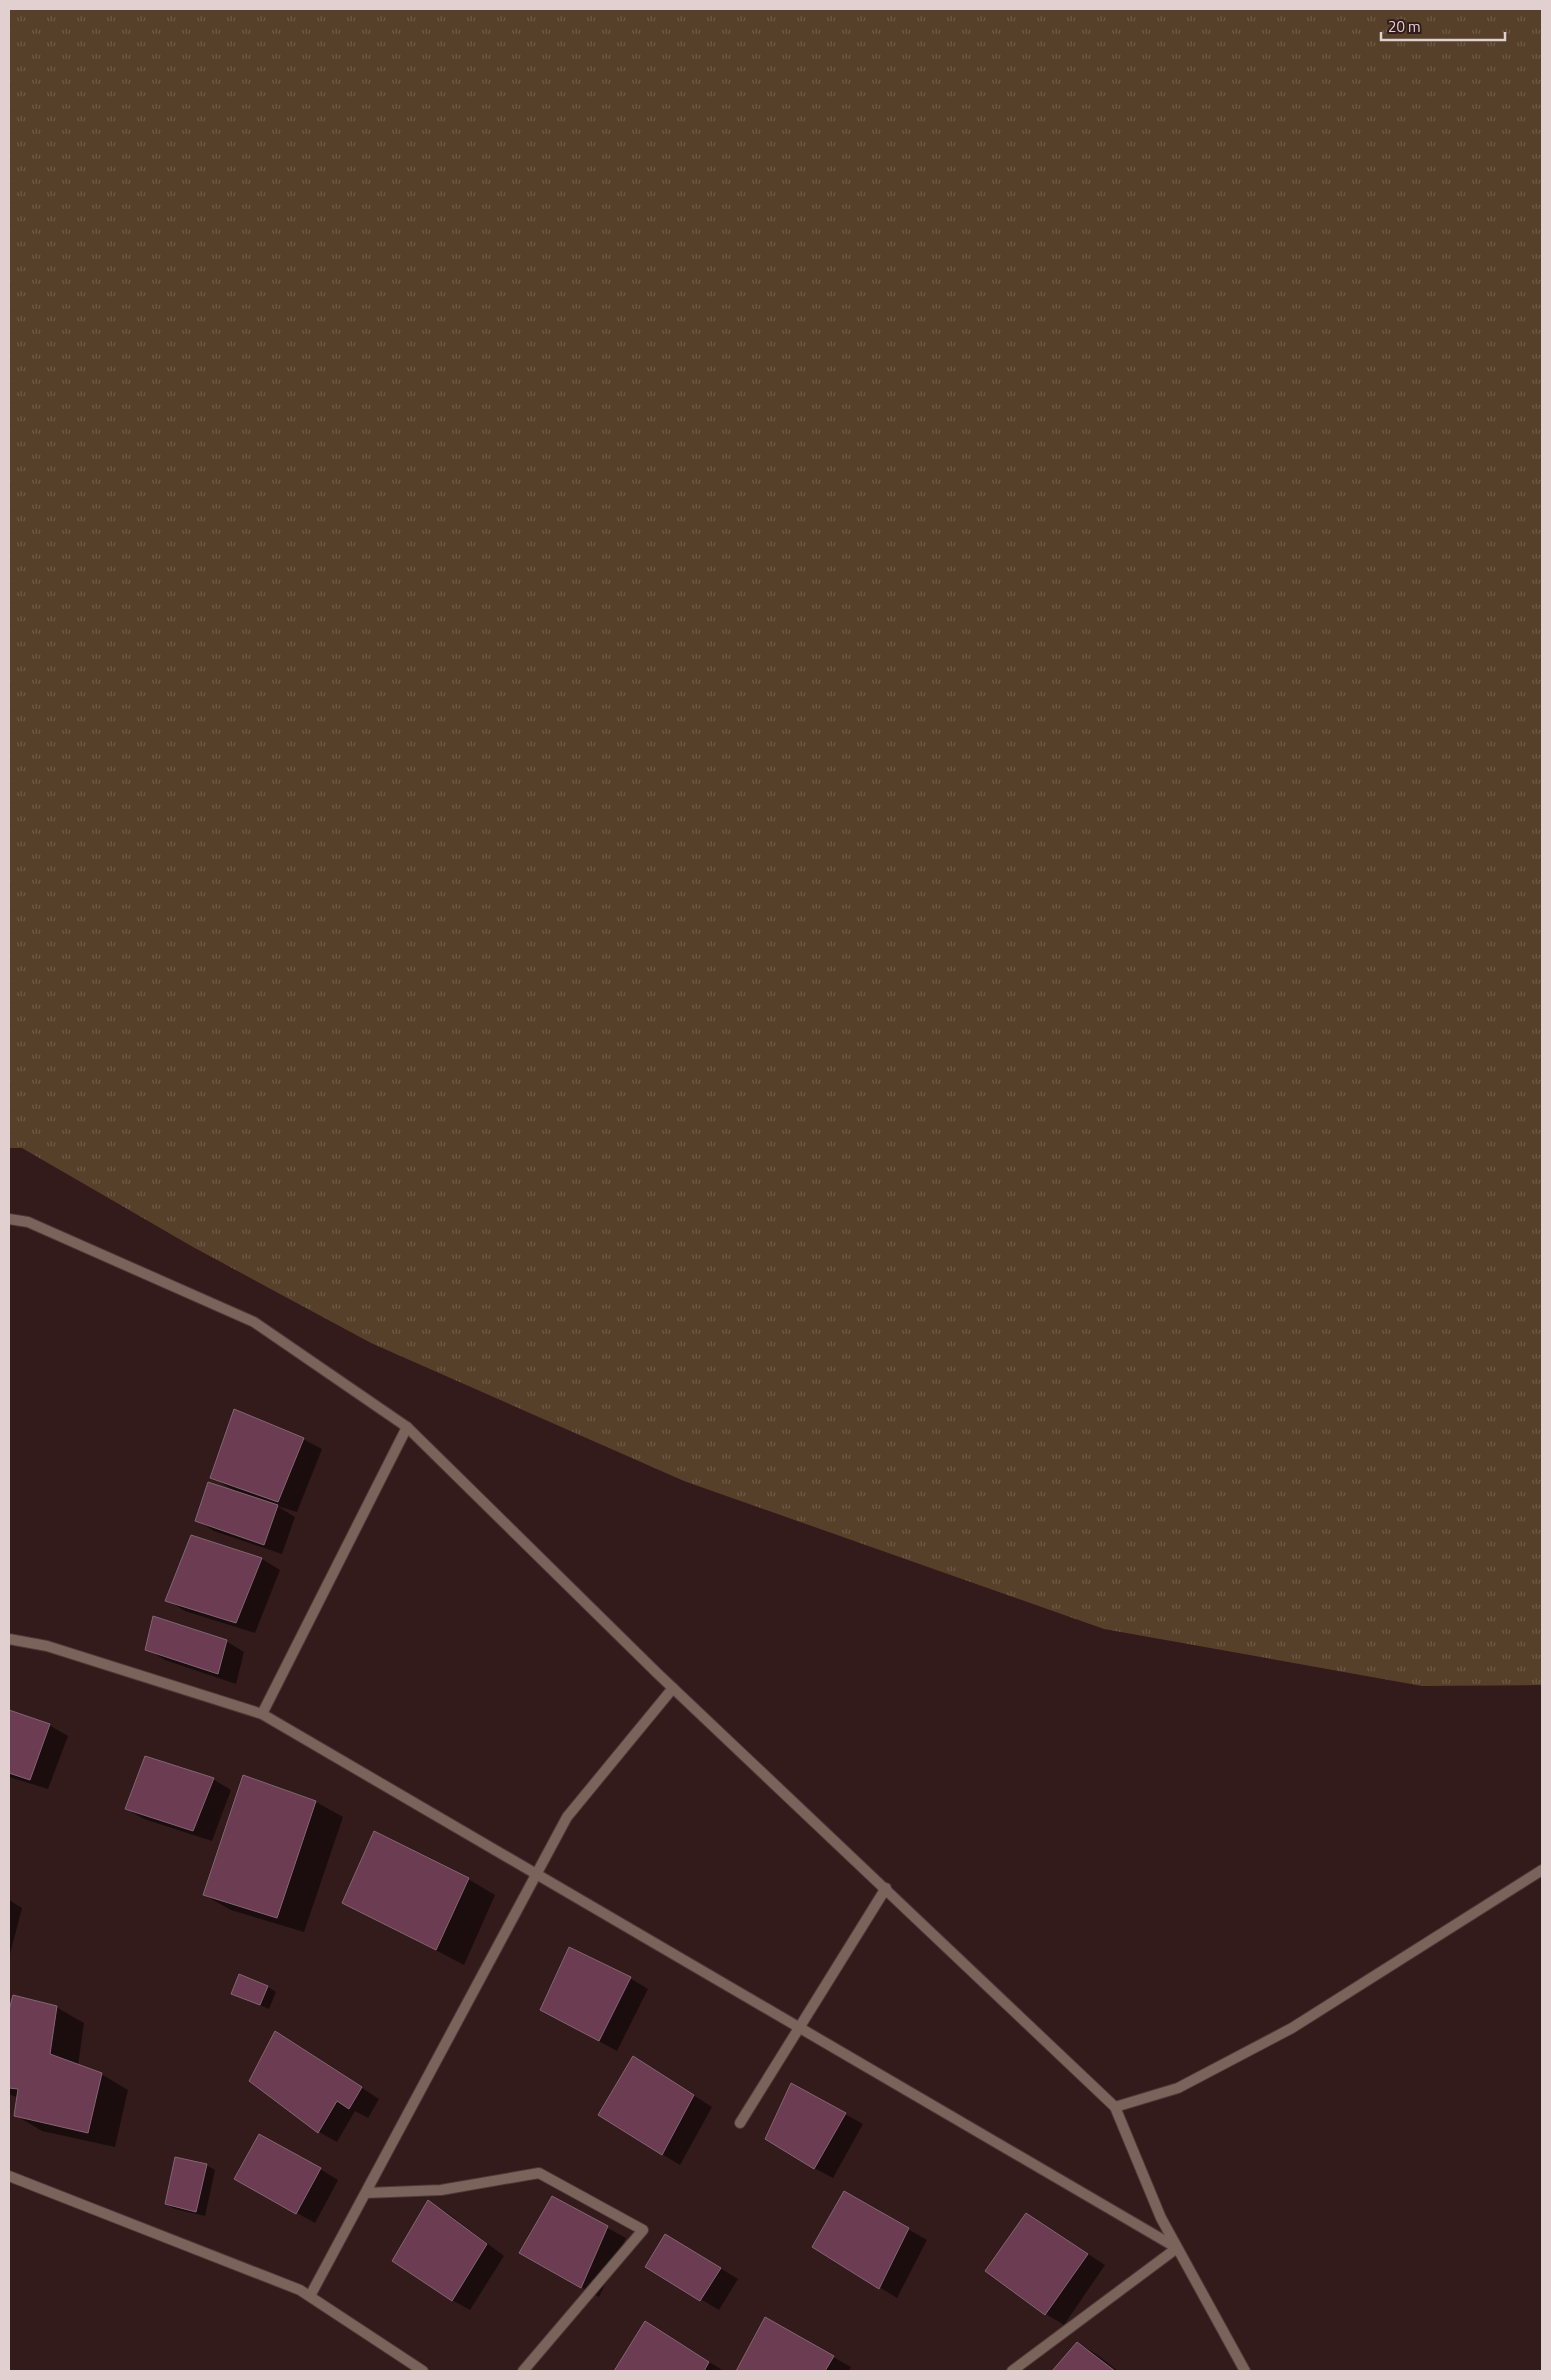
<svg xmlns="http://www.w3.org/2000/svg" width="1551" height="2380" viewBox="0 0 1551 2380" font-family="'Titillium Web',sans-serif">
<defs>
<pattern id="park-tufts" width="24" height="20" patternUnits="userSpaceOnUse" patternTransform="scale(1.25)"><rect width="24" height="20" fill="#564029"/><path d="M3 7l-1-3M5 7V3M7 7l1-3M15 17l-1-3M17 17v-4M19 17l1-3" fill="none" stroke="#6e5b47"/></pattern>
</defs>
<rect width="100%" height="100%" fill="#331a1b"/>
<path fill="url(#park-tufts)" d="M9 9H1542V1685L1422 1686 1104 1629 684 1481 371 1343 193 1247 22 1148H9Z"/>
<path fill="#0007" d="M303 1439 322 1449 297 1512 277 1506 295 1517 282 1554 214 1531 196 1520 235 1491 211 1477Z
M191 1536 262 1559 280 1570 255 1633 185 1611 167 1600Z
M226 1641 244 1652 236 1684 165 1660 147 1649Z
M9 1712 49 1725 68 1736 48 1789 9 1777Z
M213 1779 231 1790 212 1841 144 1819 126 1809Z
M316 1802 343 1817 304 1932 231 1910 204 1895Z
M468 1879 495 1895 464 1965 344 1902Z
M9 1900 22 1908 9 1958Z
M630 1978 648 1989 617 2051 560 2020Z
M268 1987 276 1992 269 2009 232 1993Z
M14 1997 56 2007 84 2023 78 2065 101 2074 128 2090 115 2147 42 2131 15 2115 18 2098 9 2094V2014Z
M294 2043 379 2099 368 2118 355 2111 337 2142 319 2132Z
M651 2068 712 2107 680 2165 662 2154Z
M845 2114 863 2124 833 2178 814 2168Z
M206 2165 215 2170 205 2216 175 2209 166 2204Z
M320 2169 338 2180 315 2223 254 2189Z
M844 2192 927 2240 897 2298 879 2287Z
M553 2198 626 2238 599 2297 538 2263Z
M428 2202 446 2212 504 2256 470 2310 452 2300Z
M1044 2225 1105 2265 1064 2325 1046 2314 987 2270Z
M684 2246 738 2279 719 2310 647 2267Z
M766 2319 851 2367 849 2371H737Z
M645 2323 663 2334 724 2371H616Z
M1078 2343 1096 2354 1118 2371H1054Z"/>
<path fill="#6c3c53" stroke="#826672" d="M234 1409 304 1438 278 1502 210 1478Z
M208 1482 278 1505 264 1545 195 1521Z
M191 1535 262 1558 236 1623 165 1601Z
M153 1616 227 1640 218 1674 145 1650Z
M9 1710 50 1724 30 1780 9 1773Z
M145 1756 214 1778 193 1831 125 1809Z
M243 1775 316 1801 277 1918 203 1895Z
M374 1831 469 1878 436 1950 342 1903Z
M569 1947 631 1977 599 2041 540 2010Z
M239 1974 268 1986 260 2005 231 1994Z
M13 1995 57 2006 50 2054 102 2073 88 2133 14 2116 18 2089 9 2088V2010Z
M275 2031 362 2087 349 2109 337 2101 318 2133 249 2081Z
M633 2056 694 2095 662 2155 598 2115Z
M791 2083 846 2113 814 2169 765 2139Z
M259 2134 321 2168 296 2214 234 2179Z
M175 2157 207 2164 196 2212 165 2204Z
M844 2191 909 2228 879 2289 812 2247Z
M552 2196 608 2226 581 2288 519 2253Z
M428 2200 487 2244 452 2301 392 2261Z
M1026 2213 1088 2254 1045 2315 985 2271Z
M665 2234 721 2268 700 2301 645 2267Z
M765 2317 834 2356 825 2371H736Z
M645 2321 709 2362 704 2371H614Z
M1077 2342 1115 2371H1052Z"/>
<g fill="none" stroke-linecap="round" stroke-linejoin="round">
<g stroke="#4f3738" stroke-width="12">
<path id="service" d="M740 2123 886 1888"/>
</g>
<g stroke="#4f3738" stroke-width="12">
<path id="minor" d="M9 1639 47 1646 262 1714 1177 2248 1012 2371
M262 1714 407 1427
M1115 2107 1161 2218 1245 2371
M9 2176 300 2290 423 2371
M366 2193 441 2190 539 2173 643 2230 523 2371
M310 2296 567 1817 673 1688"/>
</g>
<g stroke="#4f3738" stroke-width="12">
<path id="tertiary" d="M9 1219 28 1222 254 1322 407 1427 657 1673 1115 2107 1178 2088 1292 2028 1542 1870"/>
</g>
<use href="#service" stroke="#7a635a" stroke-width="10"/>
<use href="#minor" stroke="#7a635a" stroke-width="10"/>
<use href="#tertiary" stroke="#7a635a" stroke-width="10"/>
</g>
<rect width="1551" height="2380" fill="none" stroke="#e2d0d0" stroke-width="20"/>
<path d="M1381 32v8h124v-8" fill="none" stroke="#e2d0d0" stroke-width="2.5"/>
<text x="1388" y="32" font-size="15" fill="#e2d0d0" stroke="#331a1b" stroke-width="4" paint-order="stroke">20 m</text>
</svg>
